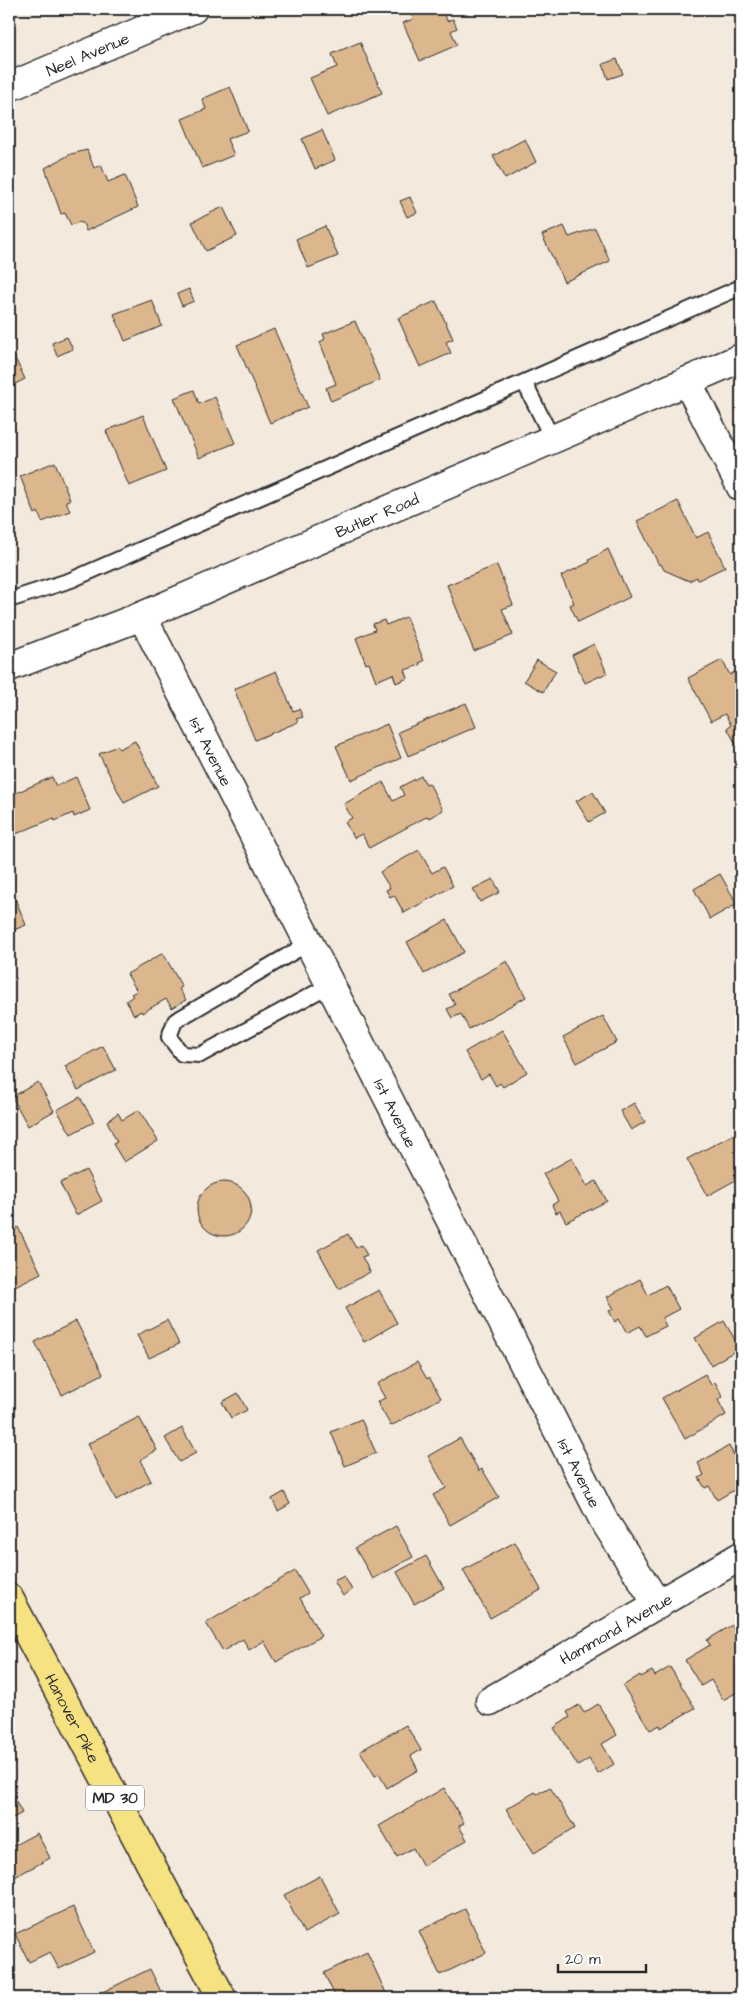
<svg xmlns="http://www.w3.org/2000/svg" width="750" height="2007" viewBox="0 0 750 2007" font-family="'Architects Daughter',sans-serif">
<rect width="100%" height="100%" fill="#f4e9dd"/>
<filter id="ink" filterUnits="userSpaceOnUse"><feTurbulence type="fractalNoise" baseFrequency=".02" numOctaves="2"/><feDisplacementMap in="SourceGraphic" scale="10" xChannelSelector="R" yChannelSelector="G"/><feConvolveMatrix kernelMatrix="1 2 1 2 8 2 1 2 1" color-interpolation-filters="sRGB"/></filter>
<g filter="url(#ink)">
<path fill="#dcb78e" stroke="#2b2b2b" d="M420 9 422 14 433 9H442L447 21 453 19 457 28 451 31 457 45 420 61 403 23 413 19 411 13Z
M360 42 382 93 327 116 310 78 337 67 332 54Z
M617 59 623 74 608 79 603 64Z
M230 87 248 131 227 139 234 155 202 168 182 119 206 109 202 99Z
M322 130 335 160 315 169 302 139Z
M525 139 536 162 505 179 493 156Z
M87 150 94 168 101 165 108 182 125 175 138 207 86 231 83 223H81L80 222 71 225 65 213 61 214 45 168 71 154Z
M410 197 417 213 407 217 400 201Z
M223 207 237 236 206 251 192 222Z
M325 226 338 256 308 268 296 239Z
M564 226 569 237 595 228 610 261 564 282 542 235Z
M189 289 194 301 182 306 177 294Z
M152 300 162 326 125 341 114 314Z
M436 301 453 339 446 342 451 353 420 367 398 318Z
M355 321 380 380 331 401 326 388 336 384 320 342 325 339 323 334Z
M274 329 308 407 270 423 237 345Z
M67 337 73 349 57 356 52 343Z
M14 356 25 379 9 387V359Z
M194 390 199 404 215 397 235 443 199 458 174 398Z
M143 415 166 471 129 486 106 431Z
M55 462 70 500 66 501 70 511 42 522 38 512 35 514 20 476Z
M678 501 696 538 708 532 725 567 698 580 697 577 689 581 664 570 661 564 659 565 637 521Z
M608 549 630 597 578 622 570 605 574 603 561 576 590 562 589 560Z
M497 565 513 605 502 609 513 635 474 651 447 585Z
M406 617 424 661 419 663 420 665 405 670 408 678 396 683 393 674 376 681 369 663 366 664 356 638 375 630 373 624 384 620 386 625Z
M594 644 607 673 585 683 572 655Z
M537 660 556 671 543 692 524 681Z
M722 660 730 675 734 672 739 682 734 684 741 697V753L727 728 731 725 725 714 711 721 688 678Z
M276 671 293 711 299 709 303 717 296 719 298 722 255 740 234 689Z
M466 703 476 727 408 756 398 732Z
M387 724 401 758 351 780 336 746Z
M135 741 158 786 124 803 99 754 117 746 119 749Z
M421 776 426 784 429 783 443 810 429 818 428 816 369 848 362 834 354 838 345 822 352 818 344 804 383 782 393 801 404 795 400 787Z
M52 777 56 786 76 777 90 810 74 817 73 813 55 821 54 818 9 837V796Z
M593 792 605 813 589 822 576 801Z
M419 850 432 873 443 867 453 886 404 913 394 895 390 897 386 890 390 888 380 872Z
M720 874 737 904 710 919 694 889Z
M493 879 500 892 480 902 473 889Z
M15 898 26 925 9 932V900Z
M447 920 464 952 424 974 407 942Z
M163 953 182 987 179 989 186 1000 172 1008 166 999 142 1013 141 1011 134 1015 126 1001 133 996 131 994 137 991 127 974Z
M507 961 526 997 469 1029 461 1014 452 1018 447 1009 455 1005 449 994Z
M603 1016 617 1042 577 1063 563 1037Z
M502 1030 527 1072 503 1087 500 1083 496 1086 489 1074 481 1079 465 1052Z
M103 1046 116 1070 78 1090 65 1066Z
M38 1082 54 1111 28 1126 12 1097Z
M80 1097 94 1122 71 1134 57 1110Z
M634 1103 645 1122 631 1130 620 1111Z
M139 1110 158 1141 124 1162 113 1144 117 1142 107 1121 118 1113 122 1120Z
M734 1134 741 1147V1177L707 1196 687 1159Z
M572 1158 587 1186 596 1181 607 1201 566 1222 560 1211 556 1213 552 1205 558 1201 543 1174Z
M86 1170 102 1201 76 1215 60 1183Z
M197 1209a27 27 0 1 1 54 0a27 27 0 1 1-54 0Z
M18 1227 41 1273 9 1289V1232Z
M348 1234 356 1248 361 1245 367 1255 362 1257 370 1272 339 1289 318 1250Z
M640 1279 648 1295 666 1285 679 1309 662 1318 666 1326 646 1336 640 1326 627 1333 619 1319 615 1322 609 1311 614 1309 607 1297Z
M379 1290 397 1323 364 1342 345 1308Z
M167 1320 179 1344 149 1358 137 1335Z
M76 1321 103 1374 62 1395 35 1342Z
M724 1321 740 1348 711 1365 695 1338Z
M417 1362 427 1379 429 1377 441 1398 391 1426 377 1402 385 1398 377 1384Z
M705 1374 711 1385 715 1382 723 1397 718 1400 726 1415 685 1439 662 1398Z
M238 1393 247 1410 231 1418 222 1402Z
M139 1417 157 1450 140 1460 151 1481 116 1500 87 1444Z
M361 1419 376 1453 345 1466 331 1432Z
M182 1428 196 1453 179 1462 165 1438Z
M460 1438 479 1471 482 1469 499 1497 450 1525 433 1495 446 1488 428 1456Z
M729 1446 741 1468V1486L717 1500 709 1486 705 1488 699 1478 704 1475 698 1463Z
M284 1492 290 1504 278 1511 272 1499Z
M396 1526 413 1557 373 1579 355 1548Z
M515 1542 541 1590 490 1618 463 1570Z
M426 1556 444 1588 414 1604 397 1572Z
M295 1571 308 1593 300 1598 321 1636 276 1662 264 1641 249 1650 243 1639 223 1651 206 1623Z
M344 1576 352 1590 343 1596 334 1581Z
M732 1625 741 1640V1690L723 1700 711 1680 701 1686 685 1660 710 1645 707 1640Z
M670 1667 695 1708 661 1728 660 1725 650 1730 623 1686 640 1675 641 1677 652 1671 655 1676Z
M598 1704 617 1735 602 1744 614 1764 598 1774 589 1759 578 1766 554 1728 570 1717 567 1712 579 1705 584 1713Z
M406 1725 421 1750 411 1756 418 1770 387 1788 379 1774 375 1776 360 1751Z
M550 1787 575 1828 534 1853 506 1809 535 1792 537 1794Z
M9 1788 22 1813 9 1820Z
M444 1788 464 1823 459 1826 467 1840 423 1866 413 1848 397 1857 379 1826Z
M37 1833 50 1858 9 1880V1848Z
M320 1876 340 1914 304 1933 284 1895Z
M73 1907 94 1952 59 1969 50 1952 29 1962 15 1934Z
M465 1909 486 1953 440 1975 419 1931Z
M367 1952 386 1993 376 1998H336L324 1973Z
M150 1969 163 1996 159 1998H90Z"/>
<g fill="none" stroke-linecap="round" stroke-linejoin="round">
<g stroke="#2b2b2b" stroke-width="18">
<path id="service" d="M524 382 552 438
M9 600 71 580 741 287
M309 943 175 1021 169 1037 182 1054 200 1055 330 985"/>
</g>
<g stroke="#2b2b2b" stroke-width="31">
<g id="minor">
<path id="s1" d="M9 87 193 9"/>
<path d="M687 381 741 487"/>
<path id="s2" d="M142 616 603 1519 658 1605"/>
<path id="s3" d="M490 1701 741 1556"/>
</g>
</g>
<g stroke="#2b2b2b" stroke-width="31">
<g id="secondary">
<path id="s4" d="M9 667 142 616 741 358"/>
</g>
</g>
<g stroke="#2b2b2b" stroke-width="31">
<g id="primary">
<path id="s5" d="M9 1598 222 1998"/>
</g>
</g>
<use href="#service" stroke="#fff" stroke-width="14"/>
<use href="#minor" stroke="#fff" stroke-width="28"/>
<use href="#secondary" stroke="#fff" stroke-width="28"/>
<use href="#primary" stroke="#f6e281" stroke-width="28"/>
</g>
</g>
<g text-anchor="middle" stroke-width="5" stroke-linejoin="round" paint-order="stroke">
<rect fill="#fff" stroke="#6b6b6b" stroke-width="1" x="86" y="1785.5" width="58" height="25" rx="4"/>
<g font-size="15" font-weight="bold" fill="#2b2b2b">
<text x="115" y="1803">MD 30</text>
</g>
<g font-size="16" fill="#2b2b2b" stroke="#fff">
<text dy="6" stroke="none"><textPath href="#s1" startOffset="85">Neel Avenue</textPath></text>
<text dy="6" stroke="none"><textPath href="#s4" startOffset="398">Butler Road</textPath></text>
<text dy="6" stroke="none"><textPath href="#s2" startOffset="152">1st Avenue</textPath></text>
<text dy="6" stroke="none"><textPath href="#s2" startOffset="558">1st Avenue</textPath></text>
<text dy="6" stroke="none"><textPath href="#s2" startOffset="962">1st Avenue</textPath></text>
<text dy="6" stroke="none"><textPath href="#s3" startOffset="145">Hammond Avenue</textPath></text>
<text dy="6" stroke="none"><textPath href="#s5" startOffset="136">Hanover Pike</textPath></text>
</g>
</g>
<rect width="750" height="2007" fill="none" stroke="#fff" stroke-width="30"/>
<rect x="15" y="15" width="720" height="1977" fill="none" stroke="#2b2b2b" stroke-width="2" filter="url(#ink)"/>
<path d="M558 1964v8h88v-8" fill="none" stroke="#2b2b2b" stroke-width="2.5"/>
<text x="565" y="1964" font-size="15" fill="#2b2b2b" stroke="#ffffff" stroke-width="4" paint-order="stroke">20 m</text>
</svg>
